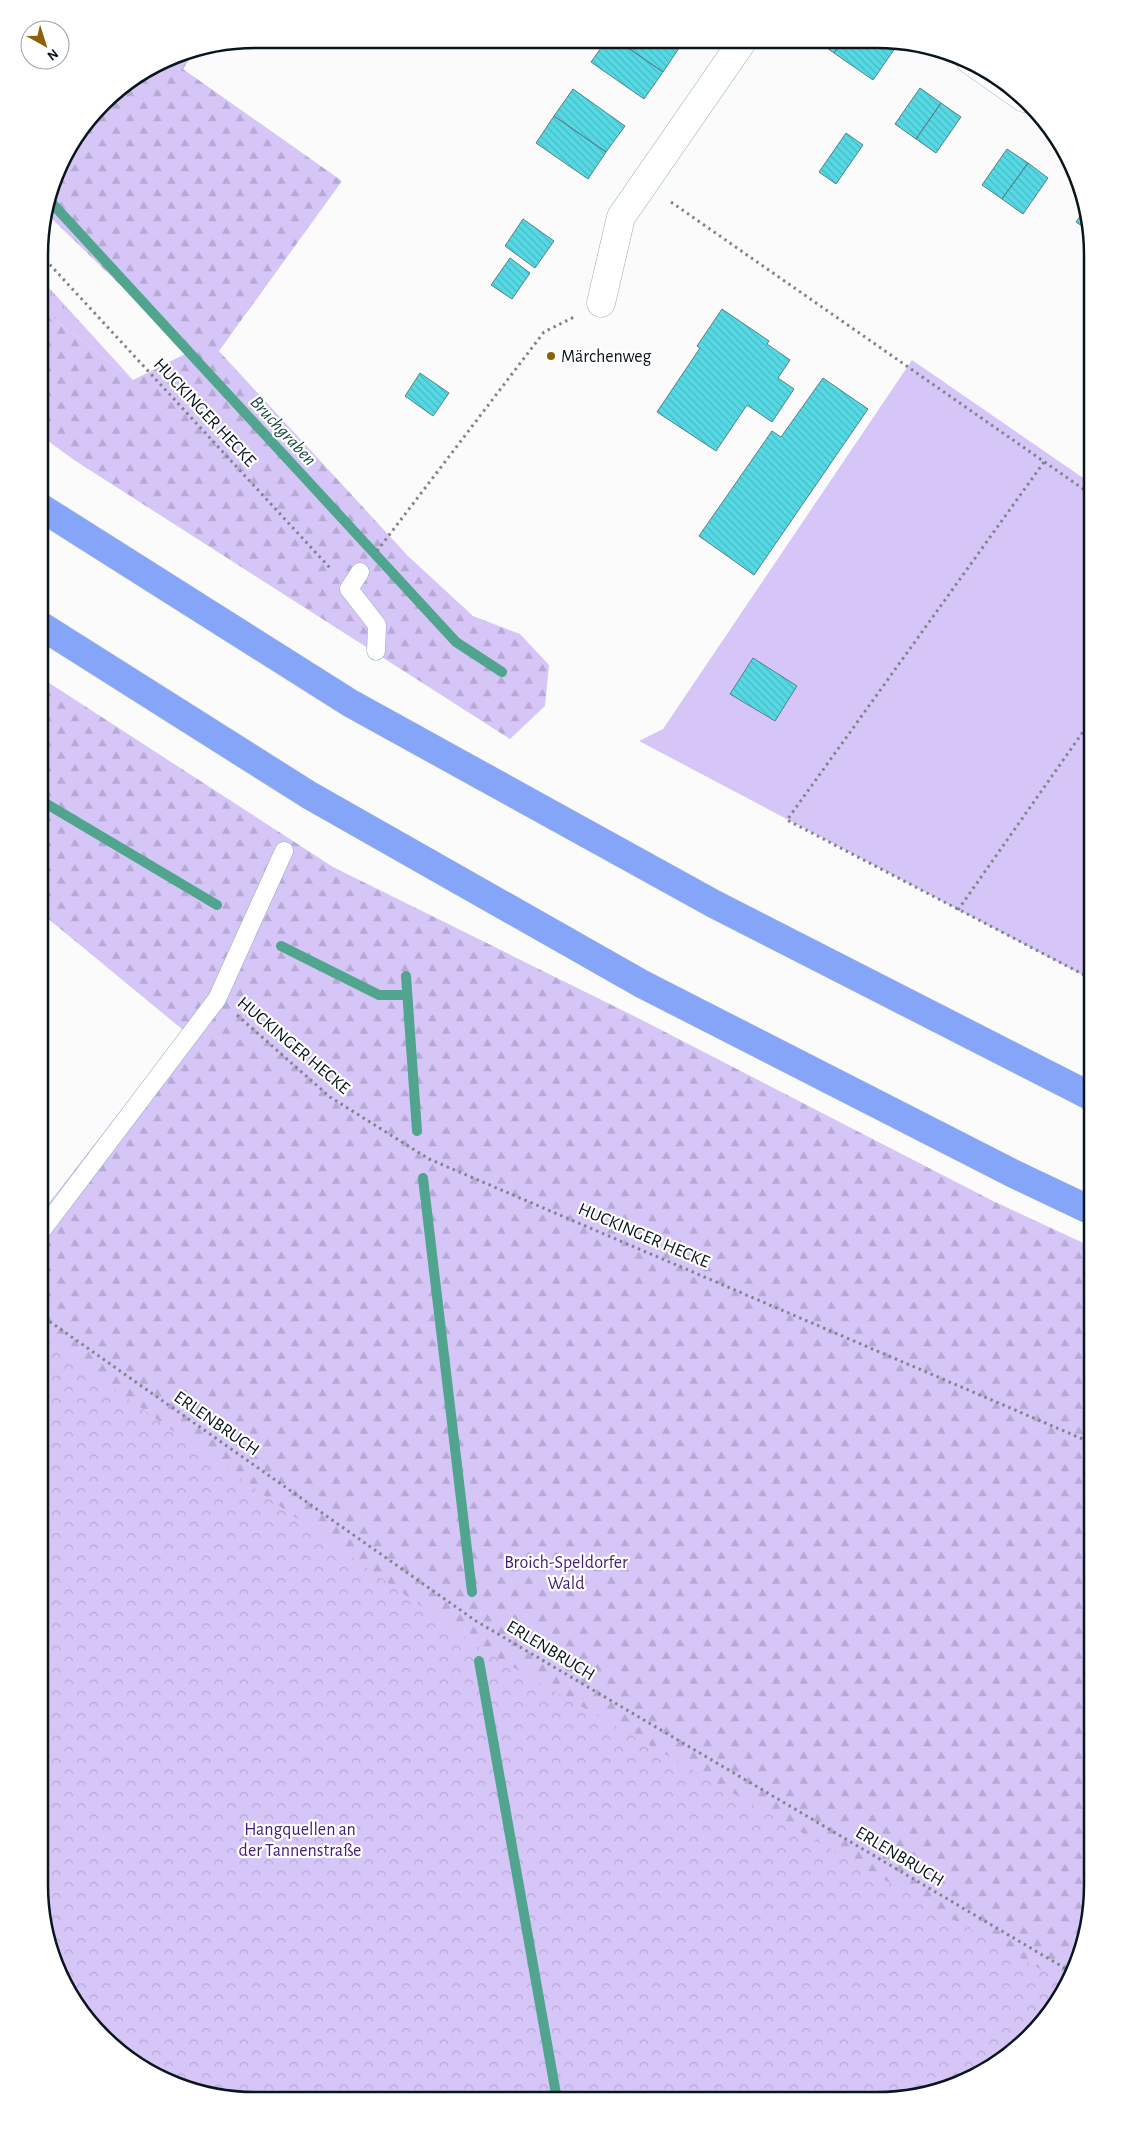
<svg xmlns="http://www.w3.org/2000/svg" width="1131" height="2139" viewBox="0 0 1131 2139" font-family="'Alegreya Sans',sans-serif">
<defs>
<pattern id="grass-tufts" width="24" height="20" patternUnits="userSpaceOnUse" patternTransform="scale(1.25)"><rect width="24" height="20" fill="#d6c6f8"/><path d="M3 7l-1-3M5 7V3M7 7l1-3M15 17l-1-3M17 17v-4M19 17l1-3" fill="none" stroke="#b6a9d4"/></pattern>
<pattern id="forest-firs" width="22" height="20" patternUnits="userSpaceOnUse" patternTransform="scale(1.25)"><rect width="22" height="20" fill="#d6c6f8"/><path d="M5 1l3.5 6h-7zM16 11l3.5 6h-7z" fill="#b6a9d4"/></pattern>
<pattern id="park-crowns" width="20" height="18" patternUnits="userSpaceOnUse" patternTransform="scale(1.25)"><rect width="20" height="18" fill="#d6c6f8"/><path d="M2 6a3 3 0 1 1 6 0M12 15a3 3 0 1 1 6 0" fill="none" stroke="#b6a9d4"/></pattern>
<pattern id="building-back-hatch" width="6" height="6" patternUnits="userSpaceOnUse" patternTransform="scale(1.25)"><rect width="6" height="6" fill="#55d9e4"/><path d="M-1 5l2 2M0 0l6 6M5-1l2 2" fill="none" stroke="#49bac3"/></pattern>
</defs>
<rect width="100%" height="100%" fill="#fbfbfb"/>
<path fill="url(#grass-tufts)" d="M41 279 133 380 40 308Z"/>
<path fill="url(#forest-firs)" d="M195 51 183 69 342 181 219 351 408 556 473 616 520 634 549 665 545 706 510 739 74 460 40 435V308L133 380 189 352 45 212 61 159 112 93 172 55Z
M40 677 333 867 636 1017 993 1201 1092 1247V1899L1076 1967 1047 2016 997 2064 945 2089 876 2100 226 2098 159 2078 113 2047 75 2004 50 1953 39 1884V1216L183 1030 40 912Z"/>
<path fill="url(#park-crowns)" d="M39 1336 483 1650 1066 1984 1047 2016 997 2064 945 2089 876 2100 226 2098 159 2078 113 2047 75 2004 50 1953 39 1884Z"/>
<path fill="#d6c6f8" d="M912 360 1092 484V980L639 741 663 729Z"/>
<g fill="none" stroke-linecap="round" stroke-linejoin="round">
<path stroke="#51a48e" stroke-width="10" d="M49 200 456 642 502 672
M40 800 217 905
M281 946 379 995H407
M406 976 417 1131
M423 1178 472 1592
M479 1661 556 2094 537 2099"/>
</g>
<path fill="url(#building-back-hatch)" stroke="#568084" d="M606 41H618L663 72 644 99 591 62Z
M618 41H676L681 45 663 72Z
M819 42H841L834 53Z
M841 42 897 43 898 44 873 80 834 53Z
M920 88 941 103 916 139 895 124Z
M573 89 625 126 606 152 554 116Z
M941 103 961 117 936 153 916 139Z
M554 116 606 152 588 179 536 143Z
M846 133 863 145 836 184 819 172Z
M1007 149 1028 163 1002 199 982 185Z
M1028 163 1048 178 1023 214 1002 199Z
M1085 209 1088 230 1076 222Z
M523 219 554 241 535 268 505 246Z
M510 258 530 273 512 299 491 285Z
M722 309 769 341 767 344 790 360 778 378 794 389 772 422 747 405 716 451 657 412 700 348 697 346Z
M420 373 449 393 433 416 405 396Z
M823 378 868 409 754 575 699 536 772 431 781 437Z
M753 658 797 686 775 721 730 694Z"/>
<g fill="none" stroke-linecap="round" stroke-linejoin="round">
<g stroke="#8bacc0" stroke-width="19">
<path id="lane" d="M360 572 349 589 377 625 376 651
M39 1234 217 999 284 851"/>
</g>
<g stroke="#8bacc0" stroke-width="29">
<path id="street" d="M970 60 1024 98
M601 303 621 217 742 42"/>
</g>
<g stroke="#d3d5d6" stroke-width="29">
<path id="highway" d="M40 507 350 703 714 904 1092 1097
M40 625 309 795 642 984 1014 1174 1092 1211"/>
</g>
<path stroke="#7f868a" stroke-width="3" stroke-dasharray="2.5 4" stroke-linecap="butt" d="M671 202 1092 495
M41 255 330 568
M1044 462 787 820 1092 979
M377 551 544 332 574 317
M958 910 1092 719
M237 1015 330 1097 429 1159 1092 1443
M39 1314 476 1621 1073 1973"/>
<use href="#lane" stroke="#fff" stroke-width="18"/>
<use href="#street" stroke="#fff" stroke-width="28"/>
<use href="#highway" stroke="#85a5f9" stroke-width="28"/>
</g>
<circle fill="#8e6109" stroke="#fff" stroke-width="2" cx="551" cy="356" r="5"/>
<g text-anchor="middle" stroke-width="4.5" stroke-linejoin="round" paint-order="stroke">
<g font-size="18" fill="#09161d" stroke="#fff" text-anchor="start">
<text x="561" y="362">Märchenweg</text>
</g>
<g font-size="18" fill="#09161d" stroke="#fff">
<text transform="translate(205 412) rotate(47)" y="6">HUCKINGER HECKE</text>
<text transform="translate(294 1045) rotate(40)" y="6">HUCKINGER HECKE</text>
<text transform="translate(644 1235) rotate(23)" y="6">HUCKINGER HECKE</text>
<text transform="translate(217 1423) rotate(35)" y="6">ERLENBRUCH</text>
<text transform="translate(551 1650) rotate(31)" y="6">ERLENBRUCH</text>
<text transform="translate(900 1856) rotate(31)" y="6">ERLENBRUCH</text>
</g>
<g font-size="18" fill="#451c77" stroke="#fff">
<text x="566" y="1568">Broich-Speldorfer<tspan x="566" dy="21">Wald</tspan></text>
<text x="300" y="1835">Hangquellen an<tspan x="300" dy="21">der Tannenstraße</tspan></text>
</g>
<g font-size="19" font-style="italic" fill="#1b4c3e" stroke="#fff">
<text transform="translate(284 430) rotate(47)" y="7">Bruchgraben</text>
</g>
</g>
<path d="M0 0H1131V2139H0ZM255 48H877A207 207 0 0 1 1084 255V1885A207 207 0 0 1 877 2092H255A207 207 0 0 1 48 1885V255A207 207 0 0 1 255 48Z" fill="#fff" fill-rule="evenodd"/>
<path fill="none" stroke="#09161d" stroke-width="2.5" d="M255 48H877A207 207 0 0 1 1084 255V1885A207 207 0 0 1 877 2092H255A207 207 0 0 1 48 1885V255A207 207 0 0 1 255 48Z"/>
<g transform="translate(45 45) rotate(141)"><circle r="24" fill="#ffffff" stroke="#9da2a5"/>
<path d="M0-4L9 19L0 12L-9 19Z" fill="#8e6109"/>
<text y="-8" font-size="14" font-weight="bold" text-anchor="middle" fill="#09161d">N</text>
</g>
</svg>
